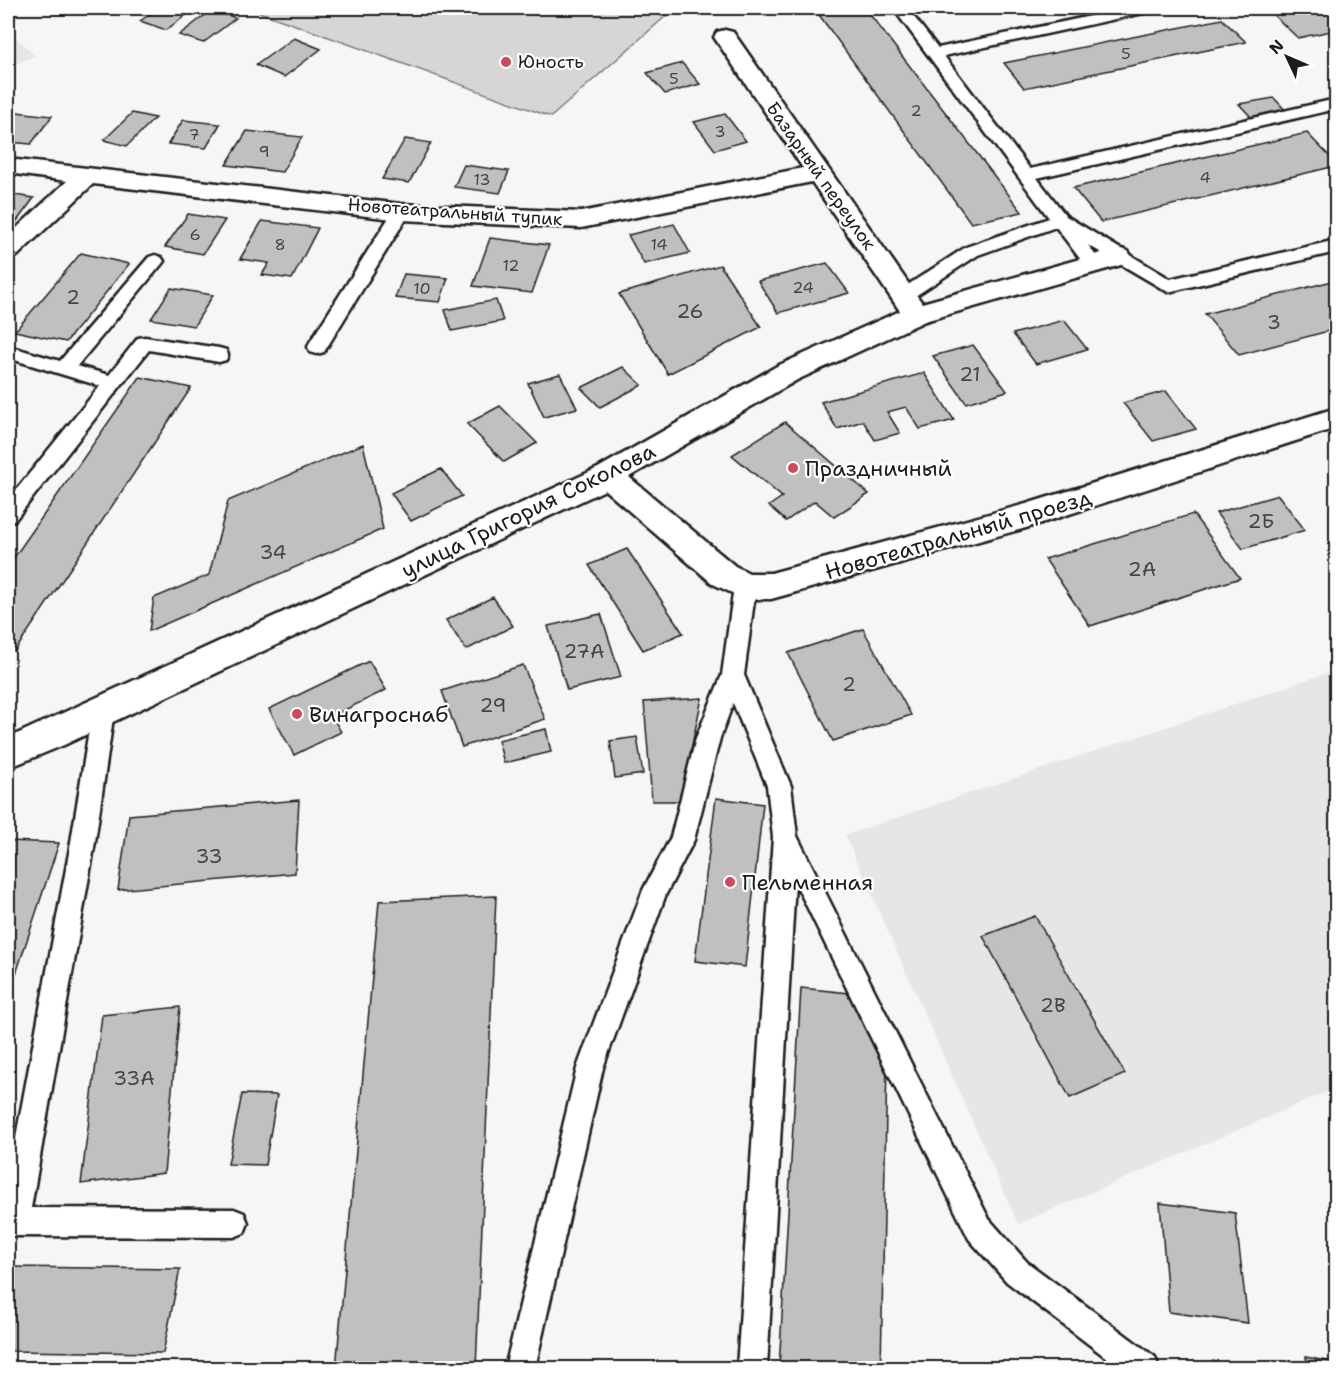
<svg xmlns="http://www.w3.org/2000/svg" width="1344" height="1376" viewBox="0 0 1344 1376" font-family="'Shantell Sans',sans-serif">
<rect width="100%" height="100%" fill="#f6f6f6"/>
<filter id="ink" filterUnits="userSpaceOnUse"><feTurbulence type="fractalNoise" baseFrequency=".0167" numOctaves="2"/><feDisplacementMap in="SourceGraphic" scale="12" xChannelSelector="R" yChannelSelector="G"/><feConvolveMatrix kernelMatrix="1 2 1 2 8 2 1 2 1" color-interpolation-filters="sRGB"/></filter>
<g filter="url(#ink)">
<path fill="#e6e6e6" d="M8 29 35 56 8 67Z
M1336 670V1088L1018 1224 845 835Z"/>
<path fill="#d6d6d6" stroke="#797979" stroke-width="1.5" d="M248 8H675L551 117Z"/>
<path fill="#c0c0c0" stroke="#1c1c1c" stroke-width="1.5" d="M159 8H185L193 10 166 30 140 21Z
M814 8H865L1022 212 971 223Z
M1286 8H1336V30L1298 38 1269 11Z
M212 10 236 18 203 43 179 35Z
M1222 19 1246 42 1024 88 1004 63Z
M294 38 321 49 284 77 256 65Z
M682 63 700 84 665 94 647 73Z
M1274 98 1287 112 1252 118 1239 104Z
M8 111 52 116 31 144 8 142Z
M132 113 155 118 127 146 104 140Z
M725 114 746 141 715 150 694 122Z
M183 120 220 124 206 148 168 144Z
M247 131 302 137 282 172 226 165Z
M1307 133 1336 163V166L1101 222 1073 188Z
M405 139 431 143 409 183 382 179Z
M464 165 509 171 500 193 454 187Z
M8 194 34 198 8 233Z
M188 214 225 220 203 254 165 247Z
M262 221 318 228 292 279 262 275 269 263 240 259Z
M674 224 690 253 644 264 628 235Z
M490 238 549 245 532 293 473 286Z
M81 253 129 264 66 342 15 331Z
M827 263 849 293 778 313 758 281Z
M720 265 761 327 668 374 619 294Z
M404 274 448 278 440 302 395 298Z
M1336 280V329L1239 355 1205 314Z
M171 288 213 295 194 326 151 319Z
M496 300 503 321 452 331 445 310Z
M1064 320 1087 349 1036 364 1013 334Z
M973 345 1007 391 966 403 933 356Z
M623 367 642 385 600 407 581 388Z
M924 373 954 420 920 429 906 407 887 412 900 433 875 440 863 421 837 429 821 402Z
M560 374 577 408 544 417 528 383Z
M140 377 191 388 15 651 8 650V566Z
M1166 391 1196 429 1153 441 1123 403Z
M500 406 537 443 504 462 467 424Z
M785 422 869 494 834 517 815 501 786 521 769 506 782 497 732 455Z
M363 444 383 529 149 631 154 598 209 575 228 501Z
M441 469 462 496 411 521 391 493Z
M1278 495 1305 530 1243 549 1216 513Z
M1193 514 1240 578 1090 626 1045 559Z
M627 549 683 633 643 650 589 565Z
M493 597 513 626 466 650 446 620Z
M601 614 621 677 567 690 548 626Z
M863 629 911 715 833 741 788 653Z
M369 661 386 690 332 716 341 732 294 755 269 709Z
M523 665 545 719 462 747 442 691Z
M702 698 680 801H652L644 702Z
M546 729 551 752 504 763 498 740Z
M637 737 643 774 615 778 610 741Z
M716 798 763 804 745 967 695 961Z
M299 800 295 873 118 890 129 815Z
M8 841 59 843 8 998Z
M496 896 476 1368H336L379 901Z
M1035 916 1125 1074 1070 1098 983 936Z
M801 988 849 993 887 1061 881 1368H779Z
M180 1007 164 1173 81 1184 102 1015Z
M242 1094 277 1095 265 1165 228 1164Z
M1160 1203 1235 1213 1248 1323 1169 1312Z
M8 1267 180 1269 163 1353 8 1351Z
M1306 1357 1336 1363V1368H1308Z"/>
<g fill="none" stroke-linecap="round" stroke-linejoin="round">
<g stroke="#1c1c1c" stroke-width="5">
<path id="lane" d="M893 8H907L938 48 1129 8H1155L1153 11 1148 12 944 56 1030 169 1336 99V109L1037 178 1066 216 1170 279 1336 240V252L1168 292 1088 245 1102 264 1099 268H1087L1056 227 978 255 909 300H897L894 296 897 292 966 247 1049 218Z
M401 207 407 208 410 212 324 352 317 354 310 352 308 347 310 342 395 208Z
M155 255 161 257 164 261 161 265 77 366 109 375 138 338 145 337 219 348 226 350 228 355 226 360 219 362 149 350 15 520 8 522V500L100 386 8 358V346L60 361 149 257Z
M745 577 753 580 756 586 744 675 791 786 797 836 989 1219 1027 1262 1155 1357 1159 1368H1120L1007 1282 969 1239 795 882 767 1368H737L773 837 767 786 733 703 720 738 694 840 666 894 603 1068 535 1368H505L577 1068 643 890 671 837 696 738 722 675 734 586 737 580Z
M103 701 111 704 114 711 95 842 31 1208 234 1209 244 1213 248 1223 244 1233 234 1237 14 1236 8 1234V1180L71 842 92 711 95 704Z"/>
</g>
<g stroke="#1c1c1c" stroke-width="5">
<path id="street" d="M725 30 733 32 922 303 1119 248 1128 251 1132 257 1128 263 925 321 797 380 629 477 735 566 749 573H771L1026 504 1336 408V428L1026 528 771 599H745L713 584 605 490 64 745 8 768V738L598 468 777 366 900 311 812 182 581 228 401 220 93 184 17 256 8 258V236L67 181 8 173V159L401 204 581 212 803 168 714 37 717 32Z"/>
</g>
<use href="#lane" fill="#fff" fill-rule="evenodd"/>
<use href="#street" fill="#fff" fill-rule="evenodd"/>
</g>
</g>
<g fill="#d1495b" stroke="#fff" stroke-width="2">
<circle cx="506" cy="62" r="6"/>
<circle cx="793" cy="468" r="6"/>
<circle cx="297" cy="714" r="6"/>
<circle cx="730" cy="882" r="6"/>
</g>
<g text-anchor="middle" stroke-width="4.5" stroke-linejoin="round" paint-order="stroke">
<g font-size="16" fill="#454545">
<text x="1126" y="59">5</text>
<text x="674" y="84">5</text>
<text x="916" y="116">2</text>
<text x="720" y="137">3</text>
<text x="194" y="140">7</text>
<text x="264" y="157">9</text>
<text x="1205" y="183">4</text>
<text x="482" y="185">13</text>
<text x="195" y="240">6</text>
<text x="280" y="250">8</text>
<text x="659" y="250">14</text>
<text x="511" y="271">12</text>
<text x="803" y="293">24</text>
<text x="422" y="294">10</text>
</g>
<g font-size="18" fill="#1c1c1c" stroke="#fff" text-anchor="start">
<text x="518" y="68">Юность</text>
</g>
<g font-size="18" fill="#1c1c1c" stroke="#fff">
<text transform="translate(821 176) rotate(55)" y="6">Базарный переулок</text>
<text transform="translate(455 212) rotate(4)" y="6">Новотеатральный тупик</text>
</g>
<g font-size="20" fill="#454545">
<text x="73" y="304">2</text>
<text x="690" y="318">26</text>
<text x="1274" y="329">3</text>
<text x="970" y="381">21</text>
<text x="1261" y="528">2Б</text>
<text x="273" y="559">34</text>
<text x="1142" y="576">2А</text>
<text x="584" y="658">27А</text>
<text x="849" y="691">2</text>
<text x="493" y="712">29</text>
<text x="209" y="863">33</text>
<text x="1053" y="1012">2В</text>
<text x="134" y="1085">33А</text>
</g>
<g font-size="22" fill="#1c1c1c" stroke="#fff" text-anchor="start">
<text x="805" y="476">Праздничный</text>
<text x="309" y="722">Винагроснаб</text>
<text x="742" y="890">Пельменная</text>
</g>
<g font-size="22" fill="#1c1c1c" stroke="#fff">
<text transform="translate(528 510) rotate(-26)" y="8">улица Григория Соколова</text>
<text transform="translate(958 534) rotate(-16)" y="8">Новотеатральный проезд</text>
</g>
</g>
<rect width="1344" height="1376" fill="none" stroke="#fff" stroke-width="30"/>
<rect x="15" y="15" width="1314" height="1346" fill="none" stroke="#1c1c1c" stroke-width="2" filter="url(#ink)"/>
<g transform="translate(1287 57) rotate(314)" stroke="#ffffff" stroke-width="4.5" paint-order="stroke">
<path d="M0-4.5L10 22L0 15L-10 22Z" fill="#1c1c1c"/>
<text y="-9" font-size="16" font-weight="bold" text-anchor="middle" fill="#1c1c1c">N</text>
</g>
</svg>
